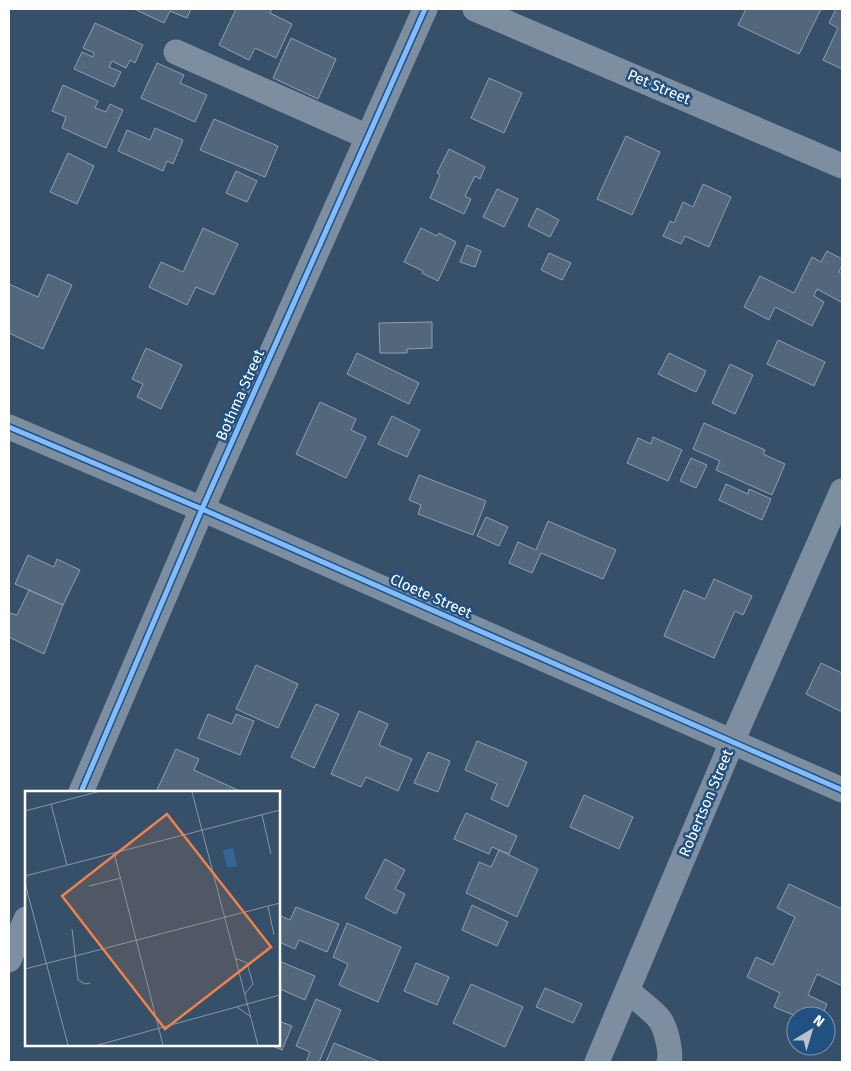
<svg xmlns="http://www.w3.org/2000/svg" width="851" height="1071" viewBox="0 0 851 1071" font-family="'Fira Sans',sans-serif">
<rect width="100%" height="100%" fill="#36506a"/>
<path fill="#52677c" stroke="#8f9faf" d="M134 9H191L187 18 170 11 164 23Z
M236 9H272L270 13 292 24 276 58 255 48 249 60 219 45Z
M746 9H821L799 54 738 25Z
M836 9H842V69L823 60 838 28 829 23Z
M95 23 143 45 135 63 130 60 126 68 112 61 109 67 121 72 114 87 74 69 82 52 93 57 94 53 83 48Z
M291 38 336 59 318 99 273 78Z
M157 63 184 75 180 83 207 95 195 122 141 98Z
M489 78 522 93 504 133 471 118Z
M63 85 98 101 95 108 106 112 110 104 123 110 106 148 62 128 66 117 52 111Z
M214 119 278 146 265 177 200 150Z
M155 128 183 140 173 164 167 161 163 171 118 151 127 130 150 140Z
M626 136 660 152 632 215 597 199Z
M449 149 485 167 480 179 475 176 465 196 471 199 464 214 430 198 440 175 437 173Z
M68 153 94 166 77 204 50 192Z
M236 171 257 181 247 202 226 193Z
M703 184 731 197 709 247 685 236 681 244 663 236 670 221 674 223 683 202 693 207Z
M497 189 518 199 504 227 483 217Z
M537 208 559 220 550 237 528 226Z
M203 228 238 244 214 295 196 287 187 305 149 287 161 262 183 272Z
M421 228 437 236 439 233 456 242 438 281 422 273 423 271 404 262Z
M467 245 481 251 475 267 460 262Z
M827 251 842 259V265L839 272 842 274V300L841 302 817 289 814 296 824 302 812 326 775 307 769 320 744 307 760 276 794 293 812 257 821 262Z
M549 253 571 263 562 280 541 270Z
M48 274 72 285 43 349 9 333V284L38 297Z
M432 322V348L407 349V353H380L379 323Z
M778 340 825 362 814 386 767 364Z
M146 348 182 365 161 409 137 397 143 384 132 379Z
M357 353 419 383 409 404 347 374Z
M669 353 706 371 696 392 658 374Z
M730 364 753 375 735 414 712 403Z
M320 402 356 419 351 430 366 437 346 478 296 454Z
M392 416 420 430 407 457 378 444Z
M704 423 765 450 763 454 785 464 772 495 716 470 720 461 693 449Z
M653 437 682 450 668 481 627 463 638 438 651 444Z
M691 458 707 465 696 488 680 481Z
M419 475 486 501 473 535 418 514 421 505 409 500Z
M726 484 748 494 749 489 771 499 762 520 719 500Z
M486 517 508 527 499 546 477 536Z
M548 521 616 550 603 579 541 553 532 573 509 563 518 542 536 550Z
M28 555 54 567 57 559 80 570 63 605 15 584Z
M714 579 752 596 743 615 735 611 714 658 664 636 684 590 705 599Z
M29 590 63 605 44 654 9 637V613L17 615Z
M821 663 842 673V712L806 694Z
M256 665 298 684 278 728 236 709Z
M316 704 339 714 314 768 291 757Z
M359 711 388 724 379 745 412 759 398 791 366 777 361 787 331 774Z
M208 714 232 724 236 714 254 721 240 755 198 738Z
M477 741 527 762 508 807 491 799 497 784 465 770Z
M176 749 199 759 194 770 242 792H156Z
M428 752 450 761 438 792 414 783Z
M584 795 633 817 619 849 570 827Z
M466 813 517 836 509 854 492 847 489 854 454 839Z
M499 850 538 869 517 917 466 893 479 862 491 867Z
M385 859 405 870 395 889 405 894 396 914 365 898Z
M789 884 842 909V986L817 974 808 995 827 1004 822 1016H796L774 1007 780 993 747 977 756 957 773 965 795 917 777 908Z
M472 905 508 922 497 946 462 930Z
M296 907 339 924 327 952 299 940 295 949 279 942V915L290 920Z
M347 923 401 947 378 1002 339 985 348 964 333 957Z
M279 961 315 976 305 1000 280 989 279 993Z
M416 963 449 977 437 1005 404 991Z
M471 984 523 1007 505 1047 453 1023Z
M545 988 582 1004 573 1023 536 1007Z
M316 999 341 1010 319 1062H306L310 1052 296 1046Z
M279 1021 292 1026 282 1050 270 1045H279Z
M334 1043 380 1062H326Z"/>
<g fill="none" stroke-linecap="round" stroke-linejoin="round">
<path stroke="#7c8ea0" stroke-width="25" d="M475 9 842 166
M176 52 368 137
M9 427 202 509 842 790
M81 792 202 509 425 9
M9 960 26 919
M627 991C636 998 654 1011 660 1020 666 1028 672 1053 669 1062
M597 1062 732 742 842 491"/>
<g stroke="#205180" stroke-width="8">
<path id="cycleway" d="M9 427 202 509 842 790
M81 792 202 509 425 9"/>
</g>
<use href="#cycleway" stroke="#80bcff" stroke-width="5"/>
</g>
<g text-anchor="middle" stroke-width="5" stroke-linejoin="round" paint-order="stroke">
<g font-size="15" fill="#fff" stroke="#205180">
<text transform="translate(659 87) rotate(23)" y="5">Pet Street</text>
<text transform="translate(240 395) rotate(-66)" y="5">Bothma Street</text>
<text transform="translate(431 596) rotate(24)" y="5">Cloete Street</text>
<text transform="translate(706 803) rotate(-67)" y="5">Robertson Street</text>
</g>
</g>
<g transform="translate(25 791)">
<rect width="255" height="255" fill="#36506a"/>
<path d="M208 57 212 75 202 77 198 59Z" fill="#316696"/>
<path fill="none" stroke="#8696a6" stroke-width="1" d="M167 1 233 254M26 13 42 74M0 20 72 1M237 24 246 63M89 62 138 254M0 85 255 19M0 92 43 254M64 95 96 87M243 115 249 144M47 138 53 189 60 193 65 192M210 167 222 172 228 193 220 203M0 178 255 112M212 216 226 226M73 254 255 204"/>
<path fill="#ee8249" fill-opacity="0.15" stroke="#ee8249" stroke-width="2.5" d="M142 23 246 156 140 238 37 105Z"/>
<rect width="255" height="255" fill="none" stroke="#fff" stroke-width="2.5"/>
</g>
<rect width="851" height="1071" fill="none" stroke="#ffffff" stroke-width="20"/>
<g transform="translate(811 1031) rotate(38)"><circle r="24" fill="#205180" stroke="#7997b3"/>
<path d="M0-4L9 19L0 12L-9 19Z" fill="#b9c2cb"/>
<text y="-8" font-size="14" font-weight="bold" text-anchor="middle" fill="#ffffff">N</text>
</g>
</svg>
